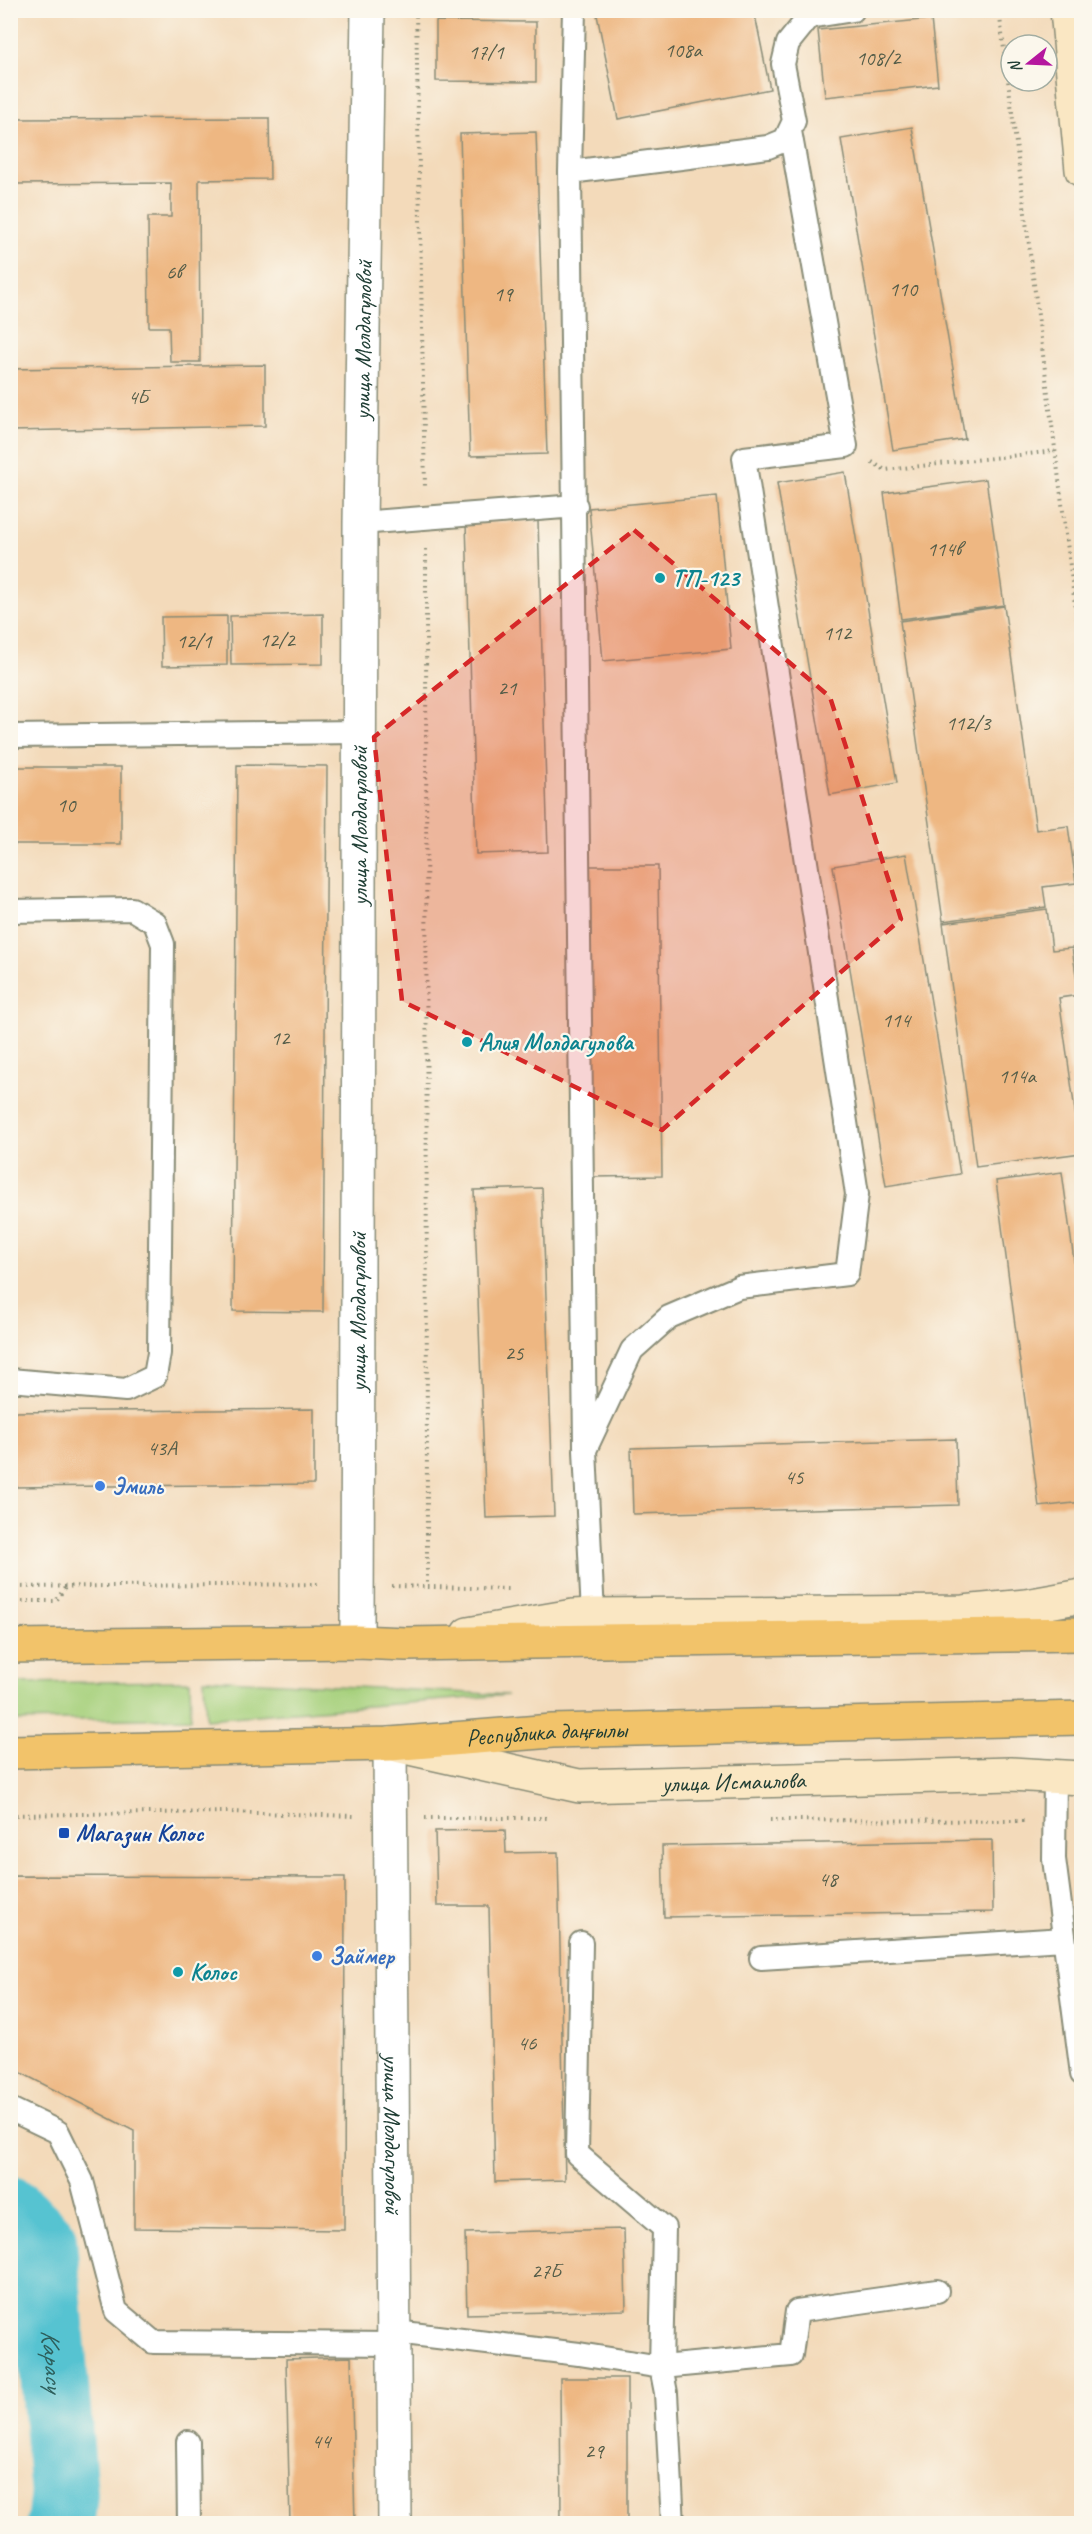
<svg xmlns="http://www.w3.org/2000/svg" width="1092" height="2534" viewBox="0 0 1092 2534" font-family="Caveat,sans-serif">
<rect width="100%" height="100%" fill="#fbf7ec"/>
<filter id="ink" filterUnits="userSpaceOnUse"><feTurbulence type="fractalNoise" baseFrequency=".0167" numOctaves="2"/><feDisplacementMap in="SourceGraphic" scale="12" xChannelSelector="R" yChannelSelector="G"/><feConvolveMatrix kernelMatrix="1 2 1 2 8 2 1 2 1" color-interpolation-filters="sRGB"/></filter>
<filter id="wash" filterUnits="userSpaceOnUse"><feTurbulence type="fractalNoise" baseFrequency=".008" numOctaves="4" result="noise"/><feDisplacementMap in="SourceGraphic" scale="24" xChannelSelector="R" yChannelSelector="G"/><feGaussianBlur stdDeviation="1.35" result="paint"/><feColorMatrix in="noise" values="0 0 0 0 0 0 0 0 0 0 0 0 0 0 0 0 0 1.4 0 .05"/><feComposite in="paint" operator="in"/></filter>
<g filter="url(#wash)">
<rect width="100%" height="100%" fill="#f3daba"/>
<path fill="#a6d07b" stroke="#628658" stroke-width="1.5" d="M204 1679H205L508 1695 206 1719Z
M190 1681 191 1718 11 1721V1683Z"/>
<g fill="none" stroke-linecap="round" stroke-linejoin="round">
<path stroke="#57c3d1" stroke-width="68" id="s1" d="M10 2210 43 2241 64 2494 60 2524"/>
</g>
<g id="blocks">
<path fill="#eeb782" d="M596 10H754L770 89 618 119Z
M931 19 938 85 825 97 818 30Z
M436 21 536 22V82L436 81Z
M269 118 270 179 199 180 200 362H170L169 327H149L148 217H171V183L10 184V119Z
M912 127 965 439 893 450 841 139Z
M536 132 547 454 470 456 460 134Z
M265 365V426L10 431V369Z
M845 472 897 783 830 795 777 483Z
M986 479 1004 605 901 619 884 493Z
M717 496 731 649 603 661 589 508Z
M538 521 548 852 476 854 466 523Z
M1004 606 1036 830 1068 826 1076 883 1043 887 1046 907 943 921 900 621Z
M323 614V664L231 665 230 616Z
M227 616V665L162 666 161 617Z
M237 765 327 766 323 1312 233 1311Z
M10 767H121V844H10Z
M906 854 960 1174 886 1186 833 866Z
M588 866H658L662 1176 592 1177Z
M1047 909 1052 950 1072 948 1079 995 1059 998 1081 1153 976 1167 943 923Z
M1062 1172 1082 1320V1502L1039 1507 996 1181Z
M542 1188 554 1516 486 1518 474 1190Z
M314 1409V1484L10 1487V1412Z
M956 1439 958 1505 633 1514 631 1448Z
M505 1830 506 1853 558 1852 565 2180 495 2182 489 1906H437L435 1831Z
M992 1840 993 1912 664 1917 662 1846Z
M10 1876 345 1877 344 2230 134 2228V2131L10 2067Z
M624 2229 626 2310 467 2314 465 2233Z
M351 2357 355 2524H290L286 2359Z
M560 2378H627V2524H561Z"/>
</g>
</g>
<g filter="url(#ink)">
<use href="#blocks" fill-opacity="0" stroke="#898c77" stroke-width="1.5"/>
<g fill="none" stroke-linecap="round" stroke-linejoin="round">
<g stroke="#898c77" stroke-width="26">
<path id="service" d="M574 10 570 172 585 1446
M570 172 768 147 785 140 794 121 783 64 788 43 809 17 853 10
M360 523 576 506
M10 736 360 732
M10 911 132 909 155 923 163 944 159 1353 155 1376 126 1390 10 1380
M593 1615 585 1450 632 1350 669 1317 739 1287 847 1274 857 1194 744 458 846 446 790 131
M1055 1777 1054 1859 1082 2074
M761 1958 1064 1939
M10 2109 58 2132 82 2181 116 2311 153 2342 395 2344
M396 2332 579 2354 661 2367 664 2228 577 2154 581 1943
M188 2442 189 2524
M673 2524 666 2393 661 2367 791 2355 797 2311 937 2291"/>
</g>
<g stroke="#898c77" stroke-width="36">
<g id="minor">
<path id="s2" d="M390 1744 395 2524"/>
</g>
</g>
<g stroke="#898c77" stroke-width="36">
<g id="tertiary">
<path id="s3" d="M357 1642 360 523 368 10"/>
</g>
</g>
<g stroke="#898c77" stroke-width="36">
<g id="secondary">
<path d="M1067 10 1082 170"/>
<path d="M468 1634 573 1616 593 1615 963 1612 1026 1606 1082 1596"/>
<path id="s4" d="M400 1746 579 1786 1011 1774 1082 1778"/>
</g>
</g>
<g stroke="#898c77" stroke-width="36">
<g id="primary">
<path d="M10 1646 357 1642 406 1644 1082 1634"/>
<path id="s5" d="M10 1752 390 1744 552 1731 1082 1718"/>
</g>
</g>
<path stroke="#898c77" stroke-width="4" stroke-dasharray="1.5 4.5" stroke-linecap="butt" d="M416 10 425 488
M999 10 1082 660
M872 462 885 470 1055 451
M426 549 427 1587
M392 1586 508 1589
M10 1587 322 1584
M10 1601H56L66 1586
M10 1815 228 1812 355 1816
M425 1818H550
M770 1820 1024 1821"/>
<use href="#service" stroke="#fff" stroke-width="22"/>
<use href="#minor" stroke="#fff" stroke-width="33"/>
<use href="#tertiary" stroke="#fff" stroke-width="33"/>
<use href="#secondary" stroke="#fae7c3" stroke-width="33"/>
<use href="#primary" stroke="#f2c36a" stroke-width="33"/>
</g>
</g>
<path fill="#d62828" fill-opacity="0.2" stroke="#d62828" stroke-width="4.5" stroke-dasharray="12 8" stroke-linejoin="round" d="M634 530 830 697 901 919 662 1130 402 1001 374 737Z"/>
<g fill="#0f9aa8" stroke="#fbf7ec" stroke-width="2">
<circle cx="660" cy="578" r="6"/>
<circle cx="467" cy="1042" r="6"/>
<circle cx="178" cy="1972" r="6"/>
</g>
<g fill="#3f7fe0" stroke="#fbf7ec" stroke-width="2">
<circle cx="100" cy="1486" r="6"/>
<circle cx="317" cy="1956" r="6"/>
</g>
<rect fill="#1a4fb4" stroke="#fbf7ec" stroke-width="2" x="58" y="1827" width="12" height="12" rx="3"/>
<g text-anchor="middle" stroke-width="4.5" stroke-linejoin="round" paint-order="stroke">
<g font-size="21" fill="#535c48">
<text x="683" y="57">108а</text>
<text x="486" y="59">17/1</text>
<text x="878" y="65">108/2</text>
<text x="174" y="279">6в</text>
<text x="903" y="296">110</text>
<text x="503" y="301">19</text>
<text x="138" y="404">4Б</text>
<text x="944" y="556">114в</text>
<text x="837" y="640">112</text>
<text x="277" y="647">12/2</text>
<text x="194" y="648">12/1</text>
<text x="507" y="695">21</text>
<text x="968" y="730">112/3</text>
<text x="66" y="812">10</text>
<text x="896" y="1027">114</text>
<text x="280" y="1045">12</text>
<text x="1017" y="1083">114а</text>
<text x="514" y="1360">25</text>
<text x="162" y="1455">43А</text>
<text x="794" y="1484">45</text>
<text x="828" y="1886">48</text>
<text x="527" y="2050">46</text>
<text x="546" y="2278">27Б</text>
<text x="321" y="2448">44</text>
<text x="594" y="2458">29</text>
</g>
<g font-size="24" fill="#1f3d34" stroke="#fbf7ec">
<text dy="8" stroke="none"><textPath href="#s3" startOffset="1302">улица Молдагуловой</textPath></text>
<text dy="8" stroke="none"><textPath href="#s3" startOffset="816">улица Молдагуловой</textPath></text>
<text dy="8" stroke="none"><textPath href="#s3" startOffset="330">улица Молдагуловой</textPath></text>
<text dy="8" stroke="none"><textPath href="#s5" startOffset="537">Республика даңғылы</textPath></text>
<text dy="8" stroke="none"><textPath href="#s4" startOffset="338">улица Исмаилова</textPath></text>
<text dy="8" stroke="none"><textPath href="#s2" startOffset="390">улица Молдагуловой</textPath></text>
</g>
<g font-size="24" font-weight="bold" fill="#0d838f" stroke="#fbf7ec" text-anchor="start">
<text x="672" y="586">ТП-123</text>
<text x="479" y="1050">Алия Молдагулова</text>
<text x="190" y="1980">Колос</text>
</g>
<g font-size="24" font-weight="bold" fill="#366cbe" stroke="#fbf7ec" text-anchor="start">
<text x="112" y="1494">Эмиль</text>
<text x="329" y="1964">Займер</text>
</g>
<g font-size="24" font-weight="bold" fill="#164399" stroke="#fbf7ec" text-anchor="start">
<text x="76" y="1841">Магазин Колос</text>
</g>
<g font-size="26" font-style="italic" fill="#2d5e5b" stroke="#fbf7ec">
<text dy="9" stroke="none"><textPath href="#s1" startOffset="165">Карасу</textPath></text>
</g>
</g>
<rect width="1092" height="2534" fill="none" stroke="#fbf7ec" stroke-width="36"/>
<g transform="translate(1029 63) rotate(252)"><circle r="28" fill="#fbf7ec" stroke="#a3ada2" stroke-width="1.5"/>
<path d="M0-4.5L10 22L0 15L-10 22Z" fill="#b5179e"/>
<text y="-9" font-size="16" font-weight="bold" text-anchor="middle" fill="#1f3d34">N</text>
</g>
</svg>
